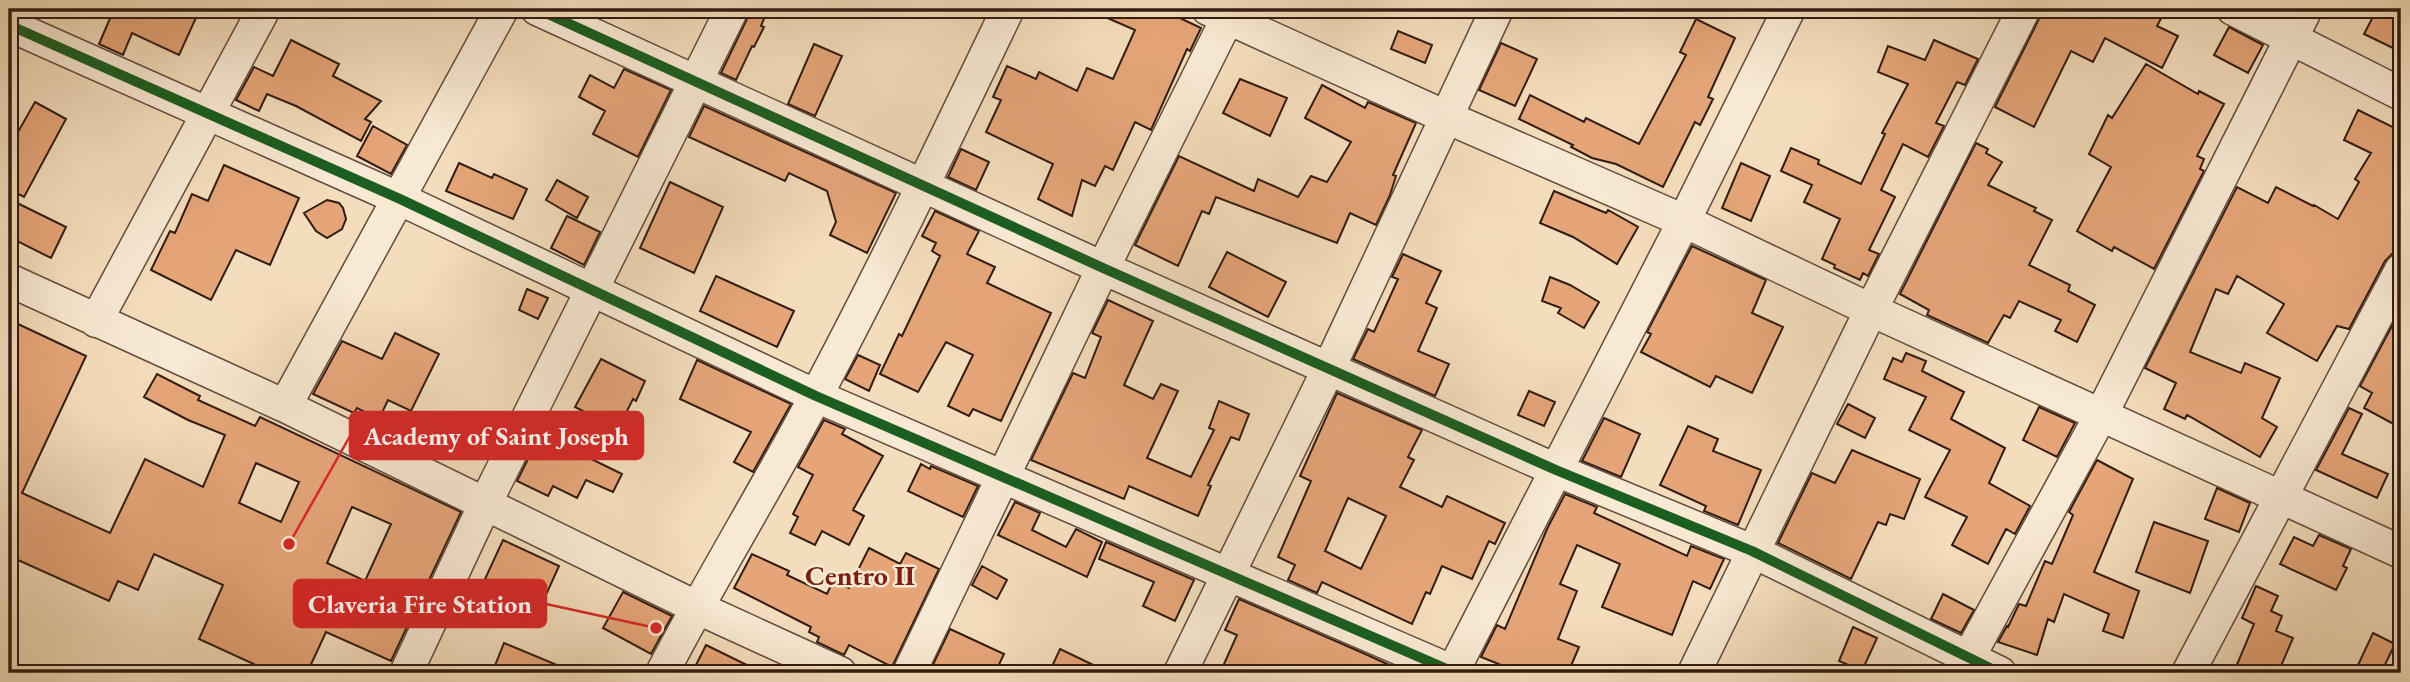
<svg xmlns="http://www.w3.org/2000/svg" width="2410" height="682" viewBox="0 0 2410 682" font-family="'EB Garamond',serif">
<rect width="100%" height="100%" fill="#f4ddbc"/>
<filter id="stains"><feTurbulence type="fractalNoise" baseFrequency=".00286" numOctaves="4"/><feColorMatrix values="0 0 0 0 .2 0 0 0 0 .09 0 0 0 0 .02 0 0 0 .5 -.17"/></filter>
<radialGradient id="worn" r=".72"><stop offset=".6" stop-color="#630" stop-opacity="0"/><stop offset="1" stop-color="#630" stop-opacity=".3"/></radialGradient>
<path fill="#e5a579" stroke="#311c13" stroke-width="2" fill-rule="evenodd" d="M114 9H200L179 55 132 33 123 55 99 44Z
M750 9H768L761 26 764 27 754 47 752 46 736 80 721 73 748 17Z
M1087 9H1161L1201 28 1190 51 1187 49 1151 130 1135 122 1113 170 1105 166 1095 186 1082 180 1072 216 1038 199 1053 164 986 132 1001 100 993 97 1007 66 1036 79 1039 72 1077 91 1087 68 1113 79 1135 30Z
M2042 9H2166L2157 26 2178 36 2162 68 2105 38 2093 62 2071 51 2034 127 1995 107 2040 17Z
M2377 9H2387L2401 16V52L2364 34Z
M1696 19 1735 38 1708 97 1713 99 1700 125 1695 122 1663 187 1616 164 1592 158 1571 147 1573 145 1519 119 1530 95 1584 122 1586 118 1639 144 1686 55 1680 52Z
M2229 27 2263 45 2248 73 2214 55Z
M1398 31 1432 45 1425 63 1391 49Z
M291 40 339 64 333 76 381 101 365 119 371 122 361 141 296 106 267 94 259 111 236 100 254 67 273 76Z
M1934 40 1978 59 1965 85 1957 82 1936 123 1944 126 1928 157 1903 144 1881 190 1895 197 1869 250 1879 254 1868 276 1863 273 1860 280 1834 268 1835 265 1822 259 1840 219 1804 202 1812 185 1781 171 1791 148 1819 160 1818 164 1861 184 1885 134 1882 133 1908 84 1878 72 1888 46 1925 60Z
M1501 43 1537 59 1515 106 1479 90Z
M814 44 842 56 815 116 788 104Z
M2146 64 2198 94 2199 91 2224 104 2197 156 2204 159 2200 169 2204 171 2154 269 2114 247 2112 251 2077 231 2111 167 2089 154 2108 115 2112 118Z
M624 69 671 90 638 157 593 134 605 111 579 97 590 75 614 88Z
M1240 79 1287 98 1270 136 1223 113Z
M1322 85 1365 108 1368 102 1416 123 1393 175 1396 176 1390 195 1376 225 1350 213 1337 243 1216 197 1209 214 1202 211 1178 266 1135 245 1179 156 1254 191 1258 179 1298 197 1311 176 1327 182 1351 142 1305 118Z
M35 102 66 119 24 197 9 189V140L14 130 18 132Z
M704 106 896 193 867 253 830 235 836 222 827 191 789 173 785 181 689 137Z
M2358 110 2401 131V252L2392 254 2385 261 2349 329 2337 326 2317 361 2267 333 2284 304 2237 276 2228 294 2216 289 2190 352 2241 373 2245 363 2280 378 2262 418 2277 427 2260 457 2187 415 2185 419 2164 409 2176 383 2145 368 2237 187 2268 203 2276 187 2313 206 2314 205 2338 219 2359 182 2355 179 2371 153 2344 140Z
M373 126 407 145 391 174 357 156Z
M1976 143 1988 149 1986 153 2002 162 1988 185 2036 208 2034 211 2052 220 2029 265 2070 285 2068 291 2095 305 2077 342 2055 331 2061 320 2019 301 2010 318 2004 315 1988 343 1927 315 1929 310 1900 294Z
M961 149 989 162 976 190 948 177Z
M459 163 492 178 494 174 527 189 513 219 446 191Z
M1741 163 1770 176 1751 221 1722 208Z
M224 165 299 198 270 265 236 250 211 300 151 270 170 231 175 233 192 194 208 201Z
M557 180 588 197 577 218 546 200Z
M670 182 723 207 694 273 640 248Z
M1554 191 1606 213 1608 210 1638 227 1617 264 1573 237 1540 223Z
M9 199 66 227 51 258 9 237Z
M327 200 339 203 343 208 346 219 342 229 327 238 316 231 304 213Z
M935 211 979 231 967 254 995 267 987 283 1051 313 1001 421 973 409 969 416 948 406 973 355 946 342 918 392 880 374 899 334 902 336 940 256 932 251 936 243 922 236Z
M567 216 600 232 584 265 551 248Z
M1692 246 1766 280 1752 313 1783 327 1752 393 1716 376 1710 387 1641 352 1651 334 1647 332Z
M1227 252 1286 282 1268 317 1209 287Z
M1403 254 1441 271 1426 303 1437 308 1418 351 1449 364 1435 396 1353 359 1368 329 1374 332 1398 279 1392 277Z
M716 276 794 311 777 347 700 311Z
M1550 277 1570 285 1599 302 1584 328 1558 313 1561 308 1542 301Z
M527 289 548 298 538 319 519 310Z
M1108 300 1153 321 1124 385 1153 399 1161 384 1178 391 1147 458 1191 477 1214 430 1209 428 1219 401 1249 414 1239 440 1231 437 1208 485 1211 486 1198 516 1129 486 1124 499 1031 460 1073 373 1085 378 1101 337 1092 333Z
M2401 309V428L2364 408 2372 393 2360 386Z
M18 324 86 356 22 493 110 533 145 459 203 487 225 435 188 420 144 397 157 374 200 396 198 400 255 426 260 417 461 512 391 661 326 632 307 673H273L199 639 223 585 154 554 138 590 118 581 109 601 9 556V343ZM256 463 299 482 281 522 239 503ZM352 507 391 524 365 581 327 563Z
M395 333 439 354 411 411 388 400 379 419 357 408 354 413 313 394 342 341 382 359Z
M1906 353 1926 361 1922 371 1964 392 1951 419 2005 448 1989 483 2030 506 2015 534 2006 529 1988 564 1952 545 1967 517 1925 497 1950 450 1909 430 1926 397 1884 379 1893 358 1902 362Z
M858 355 880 365 869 391 845 379Z
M601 359 645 381 636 401 633 399 618 429 575 407Z
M697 360 791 404 753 472 734 462 751 432 680 399Z
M1529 391 1555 402 1544 426 1518 415Z
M1337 393 1422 430 1408 457 1414 460 1400 487 1442 507 1447 496 1505 523 1495 544 1489 541 1472 579 1442 566 1430 594 1426 592 1412 624 1322 582 1317 593 1288 580 1295 565 1278 557 1311 481 1300 476ZM1348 498 1386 516 1361 569 1325 551Z
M1848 404 1875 418 1865 438 1837 424Z
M2039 407 2075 423 2057 457 2023 440Z
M2349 408 2362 414 2342 454 2388 474 2377 498 2316 470Z
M1604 418 1640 434 1621 477 1582 461Z
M824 420 845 429 842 434 883 456 853 510 864 516 849 545 822 531 815 545 790 533 798 517 793 514 813 475 798 467Z
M1688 426 1718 439 1713 451 1761 470 1738 525 1704 511 1706 506 1660 485Z
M548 429 573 441 569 448 622 474 613 492 586 480 577 498 553 486 548 496 517 481 538 439 542 441Z
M1852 450 1920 479 1904 519 1890 514 1886 525 1878 522 1851 579 1778 543 1812 473 1835 483Z
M2097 460 2133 479 2094 572 2139 591 2123 638 2103 631 2109 614 2064 594 2054 622 2048 619 2037 655 1998 642 2007 626 2008 627 2019 604 2026 606 2045 561 2052 564 2073 515 2069 512Z
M921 464 930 469 931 466 978 486 963 517 908 491Z
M2217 488 2250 503 2239 532 2205 519Z
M1565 494 1597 507 1594 513 1687 556 1691 546 1724 559 1710 589 1693 581 1672 635 1602 607 1620 564 1577 545 1560 584 1577 591 1558 639 1579 647 1568 673H1521L1481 657 1497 625 1505 629 1547 529Z
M1015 502 1040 513 1032 530 1066 547 1076 529 1102 542 1087 577 998 535Z
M2154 522 2208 541 2190 593 2136 572Z
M2319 535 2351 549 2343 566 2347 568 2336 590 2280 564 2294 537 2313 546Z
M503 540 559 566 541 606 485 579Z
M1106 542 1194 580 1175 621 1143 606 1154 582 1099 559Z
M869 548 900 564 906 553 939 569 892 667 849 645 844 655 817 642 819 637 809 632 811 627 734 588 752 554 789 571 787 575 827 594 833 581 849 588Z
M982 566 1007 580 997 599 972 585Z
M2256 586 2278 596 2271 611 2282 616 2276 631 2293 638 2278 673H2251L2236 667 2254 624 2242 618Z
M623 592 672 616 651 654 603 628Z
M1943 594 1974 610 1961 633 1931 619Z
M1239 599 1363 653 1407 673H1220L1237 635 1225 630Z
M1853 627 1877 638 1862 671 1839 661Z
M950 629 1004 654 995 673H929Z
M2373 633 2395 644 2381 673 2358 665Z
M504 643 576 673H492Z
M706 645 763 673H692Z
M1060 649 1110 673H1049Z"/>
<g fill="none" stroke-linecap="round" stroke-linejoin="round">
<g stroke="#624c3d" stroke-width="35">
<path id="minor" d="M537 9 1103 268 1556 470 1752 551 2000 673
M1208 9 1446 117 1684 221 1871 310 2401 552
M2233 9 2401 94
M9 25 400 199 816 396 1456 673
M9 280 285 406 696 607 840 673
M96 321 264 9
M285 406 502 9
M406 673 485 504 732 9
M662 673C711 579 767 488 817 394 884 268 946 138 1008 9
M909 673 1103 268 1232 9
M1180 673 1329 368 1497 9
M1452 673 1684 221 1789 9
M1694 673 1871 310 2024 9
M1960 673 2101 415 2306 9
M2188 673 2401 270"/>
</g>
<use href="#minor" stroke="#f8e9d3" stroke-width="32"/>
<g stroke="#f8e9d3" stroke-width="15">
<path id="cycleway" d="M537 9 1103 268 1556 470 1752 551 2000 673
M9 25 400 199 816 396 1456 673"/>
</g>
<use href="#cycleway" stroke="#1b5e20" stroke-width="10"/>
</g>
<g text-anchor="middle" stroke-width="5" stroke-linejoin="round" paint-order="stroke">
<g font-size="28" font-weight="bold" fill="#7a1f14" stroke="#f8e9d3">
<text x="860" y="585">Centro II</text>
</g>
</g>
<path fill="none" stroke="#d62828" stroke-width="2.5" d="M289 544L350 436M656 628L546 604"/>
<g fill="#d62828" stroke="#f8e9d3" stroke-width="2.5">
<circle cx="289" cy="544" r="7"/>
<circle cx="656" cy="628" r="7"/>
</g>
<g fill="#d62828" stroke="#d62828" stroke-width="2.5">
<rect x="350" y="412" width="293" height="47" rx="7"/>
<rect x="294" y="580" width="252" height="47" rx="7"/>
</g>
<g font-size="26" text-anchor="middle" font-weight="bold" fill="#fff">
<text x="496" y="445">Academy of Saint Joseph</text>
<text x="420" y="613">Claveria Fire Station</text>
</g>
<rect width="2410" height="682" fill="none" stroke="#f4ddbc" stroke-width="35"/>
<rect x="10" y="10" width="2389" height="661" fill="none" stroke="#311c13" stroke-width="3.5"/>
<rect x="18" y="18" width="2375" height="647" fill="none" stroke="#311c13" stroke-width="2"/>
<rect width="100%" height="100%" filter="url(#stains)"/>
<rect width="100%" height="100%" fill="url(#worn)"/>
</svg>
